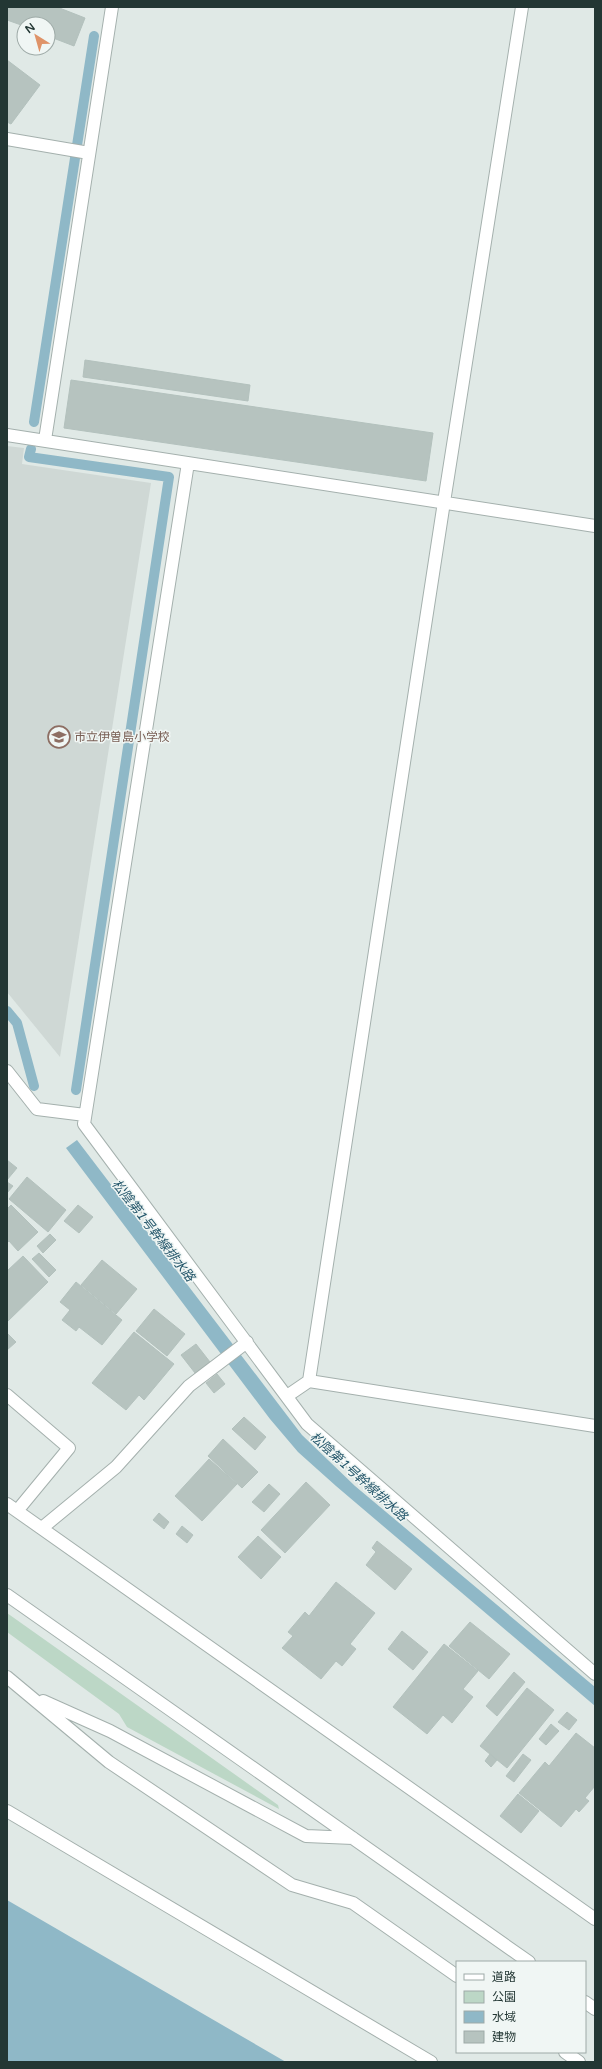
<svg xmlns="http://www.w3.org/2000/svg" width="602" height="2069" viewBox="0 0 602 2069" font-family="'Varela Round','Noto Sans JP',sans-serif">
<rect width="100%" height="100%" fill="#e0e9e6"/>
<path fill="#cfd8d5" d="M7 446 24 448 22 464 151 483 60 1057 7 992Z"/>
<path fill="#bcd7c6" d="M7 1613 278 1805 279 1809 127 1727 119 1714 7 1632Z"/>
<path fill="#8fb8c7" d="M77 1140 302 1435 355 1486 595 1687V1706L336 1486 298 1452 270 1419 66 1148Z
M7 1900 286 2062H7Z"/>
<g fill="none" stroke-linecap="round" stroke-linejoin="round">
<path stroke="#8fb8c7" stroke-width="10" d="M34 422 94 36
M31 449 29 457 169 477 76 1090
M7 1011 17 1023 34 1086"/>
</g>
<path fill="#b6c3bf" stroke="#b3c1bd" d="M7 7H57L85 18 74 46 48 36V24H24V26L7 20Z
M7 60 40 85 11 124 7 122Z
M85 360 250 385 248 401 83 377Z
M71 380 433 433 426 481 64 428Z
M7 1160 17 1168 7 1180Z
M27 1177 66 1210 48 1232 9 1199Z
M7 1182 13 1186 7 1193Z
M11 1205 38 1232 18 1251 9 1241 7 1243V1209Z
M78 1205 93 1217 79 1233 64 1221Z
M50 1234 56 1240 43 1253 37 1246Z
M39 1253 56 1270 49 1277 32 1259Z
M23 1256 48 1282 7 1322V1271Z
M102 1260 137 1289 116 1314 81 1285Z
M76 1282 122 1320 102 1345 79 1327 76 1331 62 1320 70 1310 60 1302Z
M154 1309 185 1334 167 1356 136 1331Z
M134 1332 174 1364 144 1400 139 1395 126 1410 92 1383Z
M7 1333 16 1342 7 1350Z
M196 1344 210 1362 195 1373 181 1355Z
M217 1374 225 1384 214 1393 206 1383Z
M244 1417 266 1437 255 1450 232 1429Z
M223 1439 258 1472 242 1488 208 1456Z
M209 1459 237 1484 202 1521 175 1496Z
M306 1482 330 1505 285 1553 261 1530Z
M269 1484 280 1494 264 1512 252 1502Z
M159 1513 169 1522 164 1529 153 1520Z
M182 1526 193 1535 187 1543 176 1534Z
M258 1536 281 1557 261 1579 238 1557Z
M377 1541 412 1569 395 1590 366 1565 376 1552 372 1548Z
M336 1582 375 1613 350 1644 356 1649 342 1666 336 1661 321 1679 282 1648 293 1636 288 1632 305 1612 309 1616Z
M470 1622 510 1654 489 1679 449 1646Z
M402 1631 428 1652 413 1670 388 1649Z
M444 1644 478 1671 463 1689 473 1697 452 1723 443 1715 427 1734 393 1707Z
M514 1672 525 1682 497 1716 486 1706Z
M527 1688 554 1710 507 1768 480 1746Z
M567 1712 577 1720 569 1730 558 1722Z
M551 1724 559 1731 546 1745 539 1739Z
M576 1733 595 1748V1786L585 1798 589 1801 579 1812 576 1809 561 1827 519 1793 545 1762 549 1766Z
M490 1754 497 1760 491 1767 485 1761Z
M523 1754 531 1760 514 1782 506 1776Z
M518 1794 539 1811 521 1833 500 1816Z"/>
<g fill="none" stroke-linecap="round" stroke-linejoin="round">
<g stroke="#a4b0ad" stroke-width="14">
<path id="minor" d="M7 139 89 153
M7 435 595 526
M45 440 112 7
M188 463 84 1124 307 1424 595 1674
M7 1071 37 1109 85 1115
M309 1381 444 502 522 7
M7 1395 69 1448 17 1511
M287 1396 309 1381 595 1426
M7 1504 595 1919
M42 1528 116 1467 189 1386 247 1342
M7 1595 529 1962
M7 1677 109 1762 292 1885 353 1903 457 1976
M43 1701 110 1731 306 1836 353 1838
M7 1811 431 2062
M585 2002 595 2009
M565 2052 579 2062"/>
</g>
<use href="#minor" stroke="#fff" stroke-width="12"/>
</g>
<defs>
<g id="school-ring" transform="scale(1.15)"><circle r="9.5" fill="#f0f6f4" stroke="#8d6e63" stroke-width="1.5"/><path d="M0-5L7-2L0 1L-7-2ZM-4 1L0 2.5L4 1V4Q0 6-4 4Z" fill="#8d6e63"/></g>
</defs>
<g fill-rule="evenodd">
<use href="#school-ring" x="59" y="737"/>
</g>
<g text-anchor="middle" stroke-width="3" stroke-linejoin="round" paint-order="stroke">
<g font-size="12" fill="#785e54" stroke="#f0f6f4" text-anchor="start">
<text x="74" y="741">市立伊曽島小学校</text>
</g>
<g font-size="13" font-style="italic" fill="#25576b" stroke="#f0f6f4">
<text transform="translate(154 1230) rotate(52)" y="5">松陰第1号幹線排水路</text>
<text transform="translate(359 1476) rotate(42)" y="5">松陰第1号幹線排水路</text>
</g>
</g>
<rect width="602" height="2069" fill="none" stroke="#233734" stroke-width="16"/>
<rect x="456" y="1961" width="130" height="92" fill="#f0f6f4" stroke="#9eaaa7"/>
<rect x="464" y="1974" width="20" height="6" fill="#ffffff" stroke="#9eaaa7"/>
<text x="492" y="1981" font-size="12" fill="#233734">道路</text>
<rect x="464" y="1991" width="20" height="12" fill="#bcd7c6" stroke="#9eaaa7"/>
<text x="492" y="2001" font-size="12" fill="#233734">公園</text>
<rect x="464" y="2011" width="20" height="12" fill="#8fb8c7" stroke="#9eaaa7"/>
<text x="492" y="2021" font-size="12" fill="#233734">水域</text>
<rect x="464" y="2031" width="20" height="12" fill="#b6c3bf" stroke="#9eaaa7"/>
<text x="492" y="2041" font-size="12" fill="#233734">建物</text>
<g transform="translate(36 36) rotate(323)"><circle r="19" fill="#f0f6f4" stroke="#9eaaa7"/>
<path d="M0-3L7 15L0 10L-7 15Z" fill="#df9368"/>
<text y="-6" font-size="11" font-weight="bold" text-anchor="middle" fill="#233734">N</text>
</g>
</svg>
